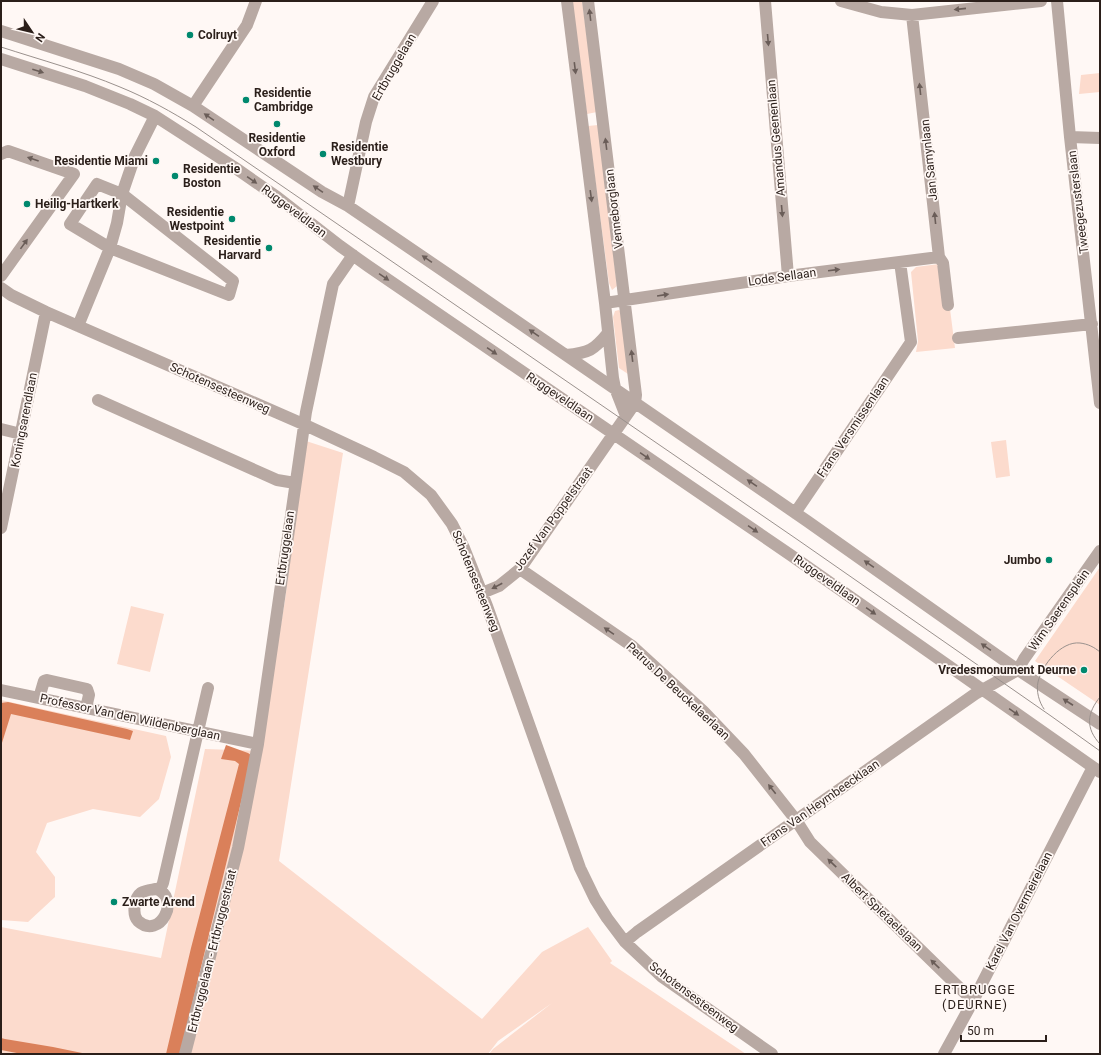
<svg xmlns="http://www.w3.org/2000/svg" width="1101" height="1055" viewBox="0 0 1101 1055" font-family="Roboto,sans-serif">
<rect width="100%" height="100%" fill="#fff8f5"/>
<path fill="#fcdbcd" d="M572 1H582L597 112 587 114Z
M1100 73V92L1079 94 1081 75Z
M598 125 617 286 612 290 609 283 588 126Z
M939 264 950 309 955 348 916 352 918 341 911 272 916 267Z
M619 310 622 313 628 374 619 368 613 317 615 311Z
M1006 440 1010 476 996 478 991 442Z
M306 441 343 453 279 861 482 1019 542 952 588 927 612 961 610 963 746 1054H489L493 1049 552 1003 498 1041 488 1054H1V927L161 958 205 749 260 751 285 600Z
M1100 567V705L1035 661Z
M131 606 164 614 150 672 117 664Z
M1 700 166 736 171 757 159 799 140 817 93 809 47 823 36 852 55 877V897L28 922 1 920Z"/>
<path fill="#da805a" d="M8 702 127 729 133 731 130 740 11 714 1 746V703Z
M226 745 248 753 251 755V761L180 1054H166L191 948 239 764 235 761 221 759Z
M1 1038 5 1039 53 1047 87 1054H22L1 1050Z"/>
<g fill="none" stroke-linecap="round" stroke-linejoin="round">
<path stroke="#b8a9a3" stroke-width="12" d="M567 1 605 303 613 378 615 388 626 416
M765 1 788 276
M841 1 881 12 912 15 1041 1
M1057 1 1070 137 1100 403
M912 15 939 257 943 263 948 305
M1 31 119 69 154 84 193 106 322 192 348 206 461 283 807 521 1018 670 1100 724
M1 59 85 86 130 104 155 116 234 167 277 197 340 246 368 266 792 556 1100 772
M193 106 247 25 256 1
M1070 137 1100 138
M1 154 8 151 74 174 1 276
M97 184 122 194 233 281 229 295 110 248 70 224Z
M348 206 366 122 374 97 433 1
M1 288 11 295 46 312 303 424 374 457 404 472 431 495 452 524 464 548 487 606 580 868 595 899 607 918 625 942 661 976 772 1054
M605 303 788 276 939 257
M78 326 110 248 117 223 122 194 135 156 155 116
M958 338 1092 324
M566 355C589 353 594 350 608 333
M98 400 277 480 295 483
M1 429 21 434
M795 513 911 342 900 262
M1 528 46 312
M520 569 632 646 703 711 744 754 796 820 810 842 973 1001
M482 593 499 586 520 569 626 416 635 403 636 395 588 1
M1018 670 1024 659 1100 551
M1 690 258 744
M39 698 44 681 47 680 87 689 89 695 86 708
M156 889C182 897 160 941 138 921 132 915 134 898 141 893 146 890 151 890 156 889Z
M160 890 163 883 208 688
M625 942 637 932 975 694 1018 670
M185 1054 238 848 258 744 306 412 333 284 353 255
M944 1054 973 1001 1093 767"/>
<path stroke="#9a918d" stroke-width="1" d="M1 47C41 60 82 71 120 87 147 98 172 112 196 127L798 540 1051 716 1100 751
M1100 697C1087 713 1085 728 1100 744
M1044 709C1039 702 1036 691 1038 682 1042 665 1061 641 1080 643 1088 644 1094 647 1100 652"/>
</g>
<defs><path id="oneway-solid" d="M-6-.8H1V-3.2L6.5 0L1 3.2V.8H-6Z"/></defs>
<g fill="#6a5d58">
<use href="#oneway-solid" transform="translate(960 9) rotate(174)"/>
<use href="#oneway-solid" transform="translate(590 15) rotate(-97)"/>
<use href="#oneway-solid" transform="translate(768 40) rotate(85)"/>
<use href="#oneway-solid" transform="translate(575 68) rotate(83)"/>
<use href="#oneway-solid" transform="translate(38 71) rotate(18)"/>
<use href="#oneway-solid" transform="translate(920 89) rotate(-96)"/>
<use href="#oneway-solid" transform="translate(209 117) rotate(-146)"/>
<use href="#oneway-solid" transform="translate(606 144) rotate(-97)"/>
<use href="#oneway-solid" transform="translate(33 159) rotate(-161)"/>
<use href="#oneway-solid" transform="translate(252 180) rotate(35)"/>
<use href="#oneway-solid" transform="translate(318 189) rotate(-146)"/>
<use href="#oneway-solid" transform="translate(591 196) rotate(82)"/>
<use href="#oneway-solid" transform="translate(782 211) rotate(85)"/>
<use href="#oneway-solid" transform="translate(935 218) rotate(-96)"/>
<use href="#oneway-solid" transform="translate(24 244) rotate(-54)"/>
<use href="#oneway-solid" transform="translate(427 259) rotate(-146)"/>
<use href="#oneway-solid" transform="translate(834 270) rotate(-7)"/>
<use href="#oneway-solid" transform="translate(384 277) rotate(34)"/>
<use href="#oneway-solid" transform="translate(663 295) rotate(-9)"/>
<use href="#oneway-solid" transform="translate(534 333) rotate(-146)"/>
<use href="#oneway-solid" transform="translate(492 351) rotate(34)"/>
<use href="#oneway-solid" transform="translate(632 356) rotate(-97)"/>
<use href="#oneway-solid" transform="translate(645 456) rotate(34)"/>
<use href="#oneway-solid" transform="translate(752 483) rotate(-146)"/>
<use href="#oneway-solid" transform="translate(753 529) rotate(34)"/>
<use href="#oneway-solid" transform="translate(869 564) rotate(-145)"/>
<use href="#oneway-solid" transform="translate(497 586) rotate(152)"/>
<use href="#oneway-solid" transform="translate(871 611) rotate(35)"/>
<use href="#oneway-solid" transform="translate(609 631) rotate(-146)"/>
<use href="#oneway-solid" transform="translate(986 647) rotate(-145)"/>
<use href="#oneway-solid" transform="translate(1068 702) rotate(-147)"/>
<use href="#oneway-solid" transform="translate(1014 712) rotate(35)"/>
<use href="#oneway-solid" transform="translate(772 789) rotate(-128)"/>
<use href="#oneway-solid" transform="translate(832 863) rotate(-136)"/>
<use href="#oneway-solid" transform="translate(935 964) rotate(-136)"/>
</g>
<g fill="#00896e" stroke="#fff8f5" stroke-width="1.5">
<circle cx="190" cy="35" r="4"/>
<circle cx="246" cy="100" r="4"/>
<circle cx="277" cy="124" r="4"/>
<circle cx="323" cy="154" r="4"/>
<circle cx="156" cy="161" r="4"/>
<circle cx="175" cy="176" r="4"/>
<circle cx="27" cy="204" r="4"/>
<circle cx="232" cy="219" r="4"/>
<circle cx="269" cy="248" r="4"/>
<circle cx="1049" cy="560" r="4"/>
<circle cx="1084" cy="670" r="4"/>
<circle cx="114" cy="902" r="4"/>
</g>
<g text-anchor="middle" stroke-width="3.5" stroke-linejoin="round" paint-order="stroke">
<g font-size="12" font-weight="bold" fill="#2b1f1a" stroke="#fff8f5" text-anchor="start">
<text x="198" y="39">Colruyt</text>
<text x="254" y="97">Residentie<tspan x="254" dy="14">Cambridge</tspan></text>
<text x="277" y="142" text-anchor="middle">Residentie<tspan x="277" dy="14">Oxford</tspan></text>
<text x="331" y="151">Residentie<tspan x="331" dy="14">Westbury</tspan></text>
<text x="148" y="165" text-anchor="end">Residentie Miami</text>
<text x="183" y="173">Residentie<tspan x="183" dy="14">Boston</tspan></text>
<text x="35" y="208">Heilig-Hartkerk</text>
<text x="224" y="216" text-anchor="end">Residentie<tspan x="224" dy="14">Westpoint</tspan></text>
<text x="261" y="245" text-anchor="end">Residentie<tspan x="261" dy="14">Harvard</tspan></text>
<text x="1041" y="564" text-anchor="end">Jumbo</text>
<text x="1076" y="674" text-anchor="end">Vredesmonument Deurne</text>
<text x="122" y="906">Zwarte Arend</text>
</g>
<g font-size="12" fill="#2b1f1a" stroke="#fff8f5">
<text transform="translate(394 67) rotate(-60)" y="4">Ertbruggelaan</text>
<text transform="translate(776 138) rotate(-95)" y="4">Amandus Geenenlaan</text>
<text transform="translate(929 160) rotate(-96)" y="4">Jan Samynlaan</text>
<text transform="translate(1078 202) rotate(-97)" y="4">Tweegezusterslaan</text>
<text transform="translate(614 209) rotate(-97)" y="4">Venneborglaan</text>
<text transform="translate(294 211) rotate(37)" y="4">Ruggeveldlaan</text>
<text transform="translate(782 277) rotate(-8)" y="4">Lode Sellaan</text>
<text transform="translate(220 388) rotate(24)" y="4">Schotensesteenweg</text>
<text transform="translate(560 397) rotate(34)" y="4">Ruggeveldlaan</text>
<text transform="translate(24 420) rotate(-79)" y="4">Koningsarendlaan</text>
<text transform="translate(853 427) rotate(-56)" y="4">Frans Versmissenlaan</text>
<text transform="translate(553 519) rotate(-54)" y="4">Jozef Van Poppelstraat</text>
<text transform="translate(285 548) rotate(-82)" y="4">Ertbruggelaan</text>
<text transform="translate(827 580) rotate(35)" y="4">Ruggeveldlaan</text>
<text transform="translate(476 581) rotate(68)" y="4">Schotensesteenweg</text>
<text transform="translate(1059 610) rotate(-55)" y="4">Wim Saerensplein</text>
<text transform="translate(678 691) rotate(43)" y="4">Petrus De Beuckelaerlaan</text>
<text transform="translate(130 717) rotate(12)" y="4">Professor Van den Wildenberglaan</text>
<text transform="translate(820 803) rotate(-35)" y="4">Frans Van Heymbeecklaan</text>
<text transform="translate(1019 911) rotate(-63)" y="4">Karel Van Overmeirelaan</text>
<text transform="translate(882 912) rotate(44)" y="4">Albert Spietaelslaan</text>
<text transform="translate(212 951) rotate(-76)" y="4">Ertbruggelaan - Ertbruggestraat</text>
<text transform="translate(694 997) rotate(37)" y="4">Schotensesteenweg</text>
</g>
<g font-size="13" letter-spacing="1" fill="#2b1f1a" stroke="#fff8f5">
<text x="975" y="994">ERTBRUGGE<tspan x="975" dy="15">(DEURNE)</tspan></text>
</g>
</g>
<rect width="1101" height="1055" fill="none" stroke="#2b1f1a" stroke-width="4"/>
<g transform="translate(32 32) rotate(125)" stroke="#fff8f5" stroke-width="3" paint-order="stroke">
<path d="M0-3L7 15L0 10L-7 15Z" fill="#2b1f1a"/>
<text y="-6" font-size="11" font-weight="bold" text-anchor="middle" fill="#2b1f1a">N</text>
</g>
<path d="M961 1035v6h85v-6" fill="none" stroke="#2b1f1a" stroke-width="2"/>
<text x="967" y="1035" font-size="12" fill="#2b1f1a" stroke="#fff8f5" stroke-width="3" paint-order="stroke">50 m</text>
</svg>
